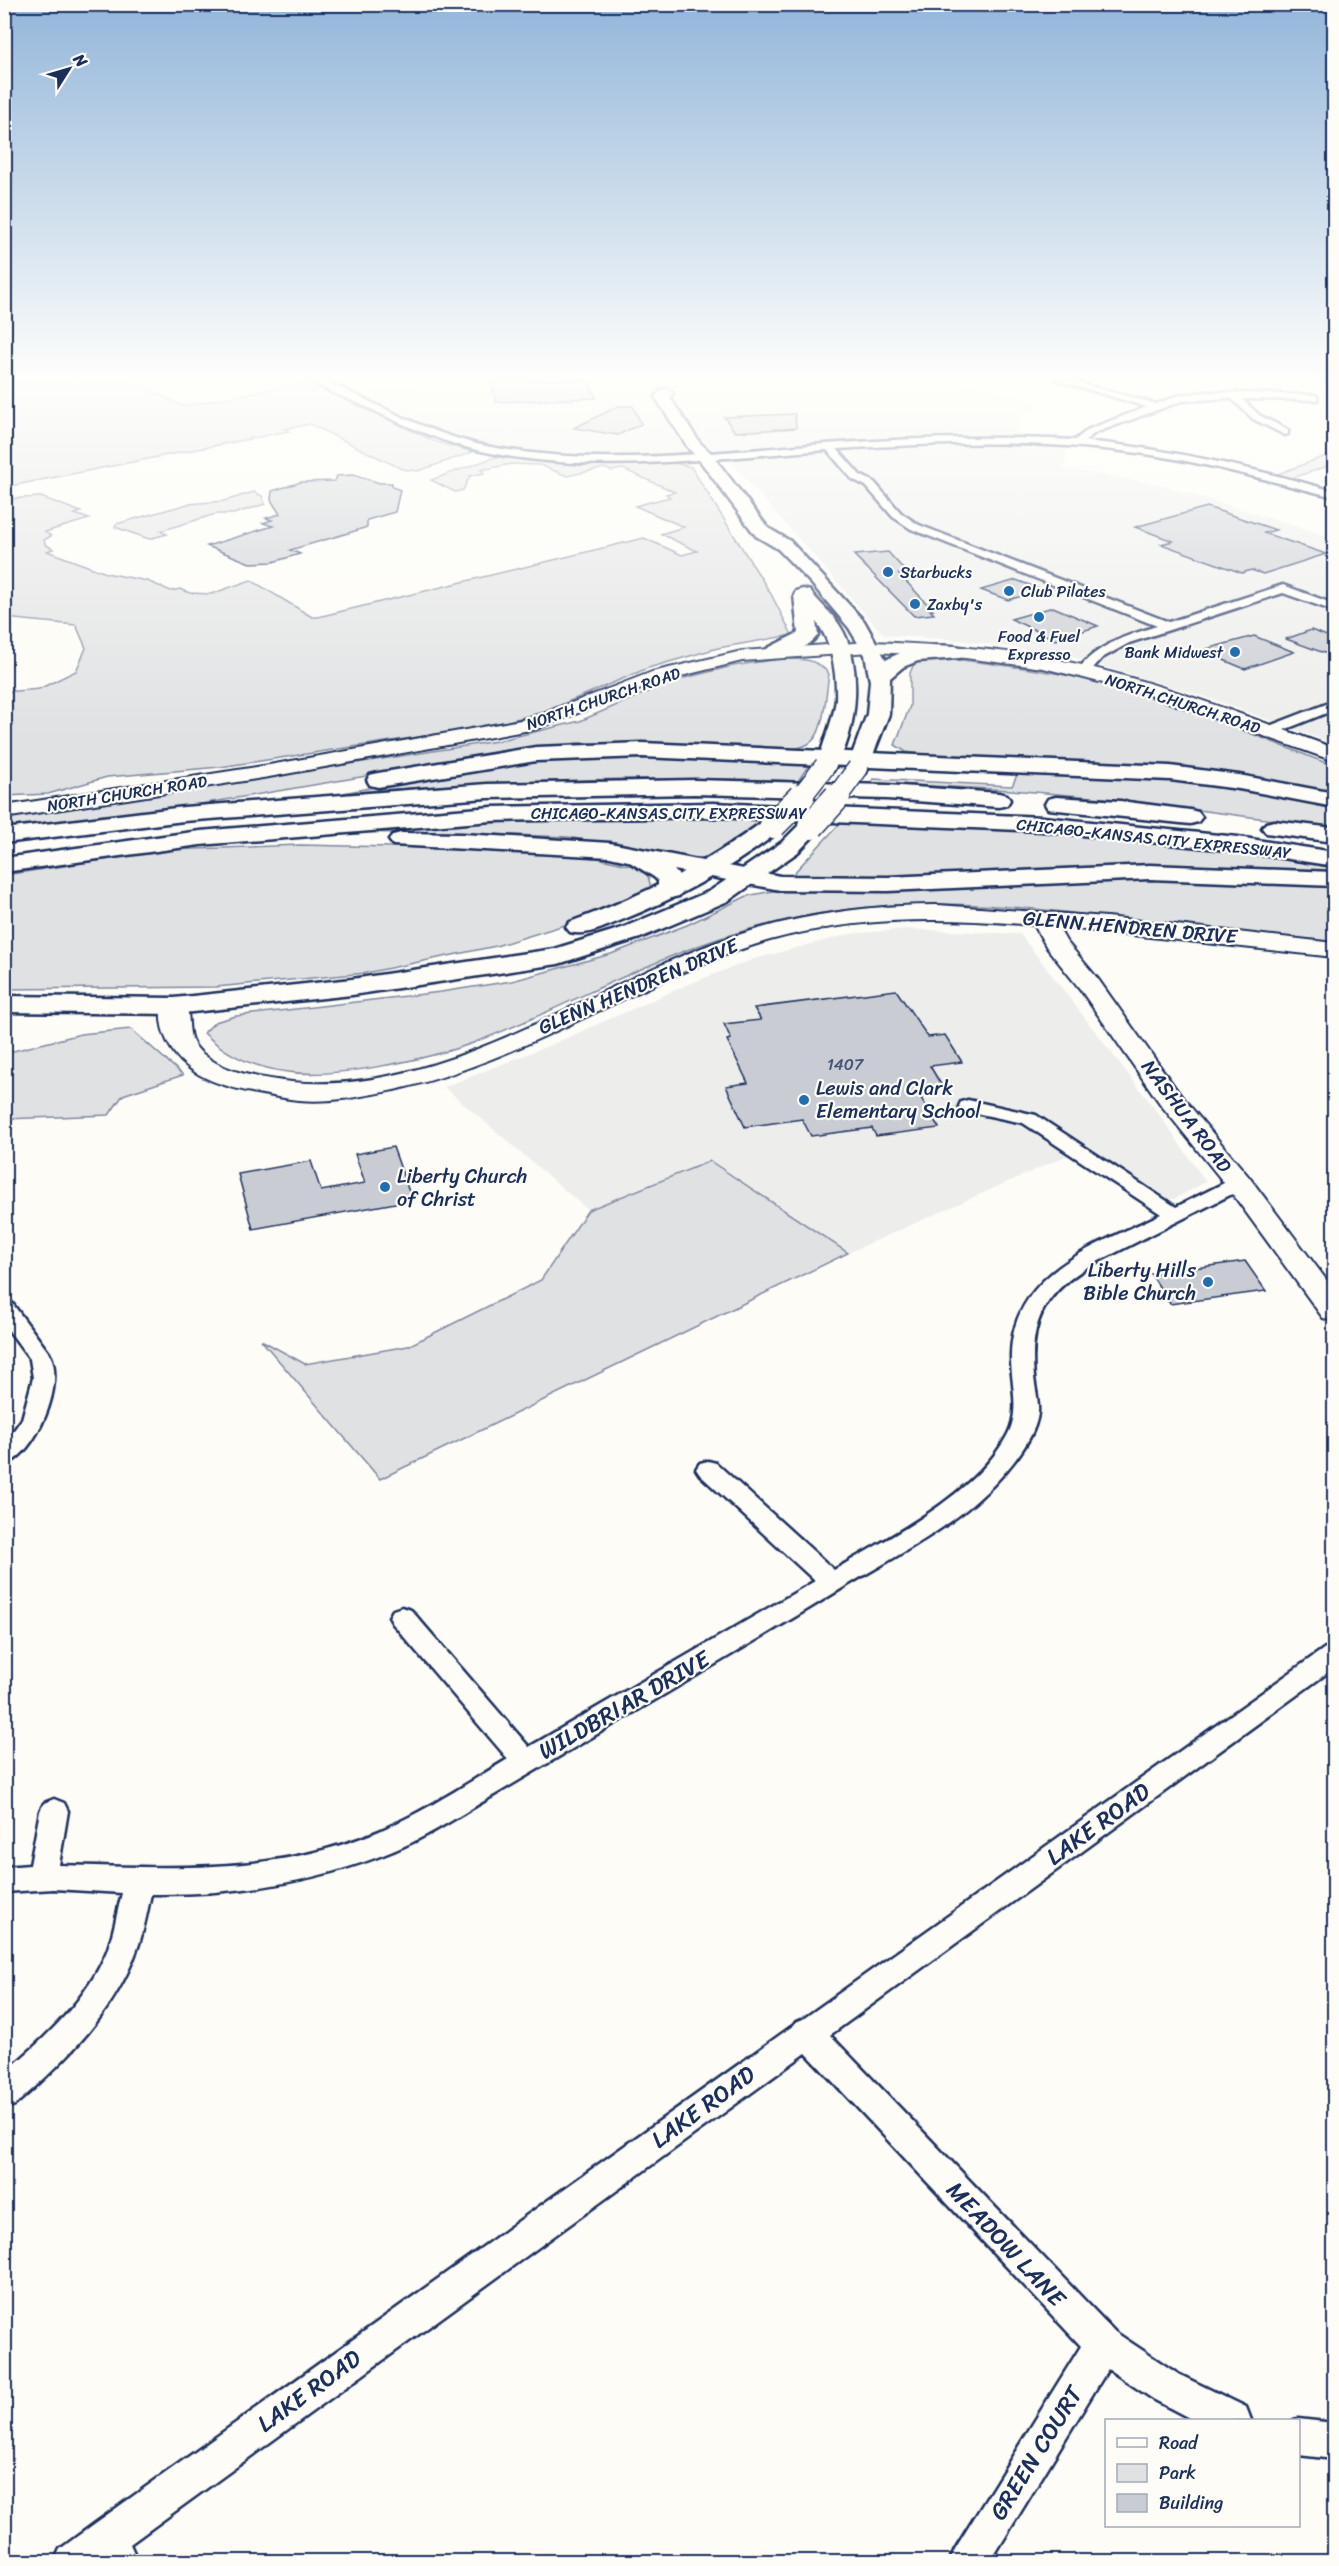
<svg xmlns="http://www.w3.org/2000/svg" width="1339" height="2566" viewBox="0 0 1339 2566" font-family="Sriracha,sans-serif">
<rect width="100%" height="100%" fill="#fdfcf7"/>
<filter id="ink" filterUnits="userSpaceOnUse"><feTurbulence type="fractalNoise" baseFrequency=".0167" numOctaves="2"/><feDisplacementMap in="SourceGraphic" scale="12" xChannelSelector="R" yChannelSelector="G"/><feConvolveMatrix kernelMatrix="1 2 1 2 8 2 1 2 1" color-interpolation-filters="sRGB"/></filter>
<g filter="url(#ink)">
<path fill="#edeeec" d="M437 380H961L1039 405 1018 418 1020 438 1067 444 1064 469 1159 484 1334 538V744L1215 700 1069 656 959 640 884 635 719 449 610 456 542 454 465 440 363 394Z
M906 929 1020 934 1158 1113 1206 1182 1174 1199H1159L1082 1149 848 1253 710 1161 588 1210 444 1087 553 1044 689 984 754 959 850 934Z"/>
<path fill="#e0e1e3" stroke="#7e88a0" stroke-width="1.5" d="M4 380H129L183 406 307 382 436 442 473 452 418 471 402 469 310 424 284 429 289 431 5 487Z
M1334 453V464L1289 479 1275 475Z
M495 457 580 465 674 463 691 467 771 594 792 635 718 648 648 668 546 711 490 726 220 767 107 777 48 794 5 796V692L39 689 76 671 86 648 76 625 5 618V499L41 497 81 512 75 514 89 519 45 532 51 536 44 540 45 544 53 549 47 551 106 573 147 581 171 591 180 589 190 593 211 594 251 580 312 617H318L644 538 682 555 697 551 661 534 684 527 635 506 670 497 666 494 675 492 623 469 611 471 604 468 567 476 540 465 511 464 481 470 484 473 470 476 463 490 455 492 431 480Z
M254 492 262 496 265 504 233 514H216L160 531 167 534 149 539 115 527 116 524 188 504 224 501Z
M933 657C992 663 1062 672 1119 687 1192 708 1263 739 1334 766V797L1231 777 1133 765 927 755 906 752 895 745 910 706V673L916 659Z
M780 659C800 659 816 657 829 674 826 691 825 726 814 739 806 749 790 749 779 751L650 744 577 743 508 752 201 804 5 831V818L497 741 580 721 673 681 733 666Z
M635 754 802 762 809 765 798 781C647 775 495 781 343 793L516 760Z
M1018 773C1125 777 1230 779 1334 805V828L1115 799 1011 790 872 783 873 779 1012 786Z
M666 817 749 819 762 821 701 861 568 837 486 834 336 832 418 825Z
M844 819C1008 827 1172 842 1334 867V876L1220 868 1098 866 827 879 792 875Z
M300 845 484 849 597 858 637 867 648 876 651 888 645 896 607 912 496 946 366 973 216 987 5 989V875L168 850Z
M1168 879 1334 887V949C1270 940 1206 931 1142 922 1053 910 962 898 872 907 811 912 752 926 695 947 619 975 548 1015 473 1043 428 1059 335 1079 288 1072 256 1068 226 1055 204 1033L215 1022 236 1016 441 992 512 981 611 954 687 925 747 896 778 890Z
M131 1029 183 1075 123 1095 109 1115 5 1119V1053L81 1034Z
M710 1161 848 1253 380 1479 261 1340 305 1364 408 1346 541 1280 588 1210Z"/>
<path fill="#c9ccd3" stroke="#1b2f5e" stroke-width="1.5" d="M491 380H588L596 398 496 402Z
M619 406H633L641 424 618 435 574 428Z
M795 414 796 428 735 432 724 417Z
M353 475 380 483H392V487L400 490 395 512 367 520V527L355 531 290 550 300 554 273 562 250 563 207 546 273 526 263 523 272 520 266 518 280 514 271 500 272 491 301 482 335 481 337 476Z
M1207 507 1276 530 1264 533 1326 554 1263 574 1251 570 1242 573 1161 544 1173 541 1135 527Z
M888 552 908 574H899L933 610H930L934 614 914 616 854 555Z
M1016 580 1043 590 1008 600 981 590Z
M1053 607 1098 626 1056 640 1011 619Z
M1311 630 1335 639V649L1324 653 1286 639Z
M1254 636 1294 652 1245 669 1214 656 1220 654 1206 649Z
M896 990 928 1037 945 1035 962 1062 930 1066 943 1088 917 1091 939 1128 876 1136 872 1128 811 1136 802 1119 745 1127 726 1086 748 1083 727 1040 731 1039 724 1024 761 1020 754 1008Z
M393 1147 412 1200 253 1229 238 1174 311 1161 321 1191 365 1183 355 1154Z
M1245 1261 1266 1291 1170 1304 1151 1274Z"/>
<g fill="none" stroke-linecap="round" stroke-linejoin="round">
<g stroke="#1b2f5e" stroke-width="5">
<path id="street" d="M311 380H323C378 404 432 436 491 447 592 466 696 454 798 446 890 439 983 435 1075 440L1089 429 1147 407 1056 380H1069L1156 404 1180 395 1207 392 1314 395 1317 396V400L1242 399 1259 415 1288 430V434L1285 435 1253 419 1231 398 1182 401 1095 433 1085 441C1170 449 1253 468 1334 491V497C1269 481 1205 462 1138 453 1039 439 937 443 837 449L860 475 874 482 901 513 919 525 1169 622 1283 585 1334 604V611L1283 593 1129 643 1102 658 1087 675 1082 676 1076 672C1096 645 1125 636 1157 626L911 529 893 517 866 486 852 479 827 450C708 458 582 478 465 447 433 438 402 424 373 410 355 401 326 392 311 380Z
M1334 701V710L1274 734H1264L1262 731 1264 728Z
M968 1100 1036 1115 1176 1207 1232 1179H1246L1249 1183 1246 1187 1089 1266C1043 1294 1029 1323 1034 1377 1035 1388 1039 1401 1038 1413 1036 1433 1019 1456 1006 1471 962 1523 901 1553 844 1587 776 1629 705 1670 636 1711 587 1740 538 1769 489 1798 455 1818 421 1841 383 1855 307 1884 231 1895 151 1894 147 1912 144 1930 138 1947 115 2013 66 2060 15 2105L4 2109V2073C44 2040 87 2000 107 1951 114 1932 117 1912 122 1893L54 1889 4 1892V1867L30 1865 40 1811 44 1803 54 1799 64 1803 68 1811 59 1865C177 1868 287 1876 397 1823 435 1805 471 1781 508 1759L393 1624 389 1617 393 1610 402 1607 411 1610 529 1747 815 1581 700 1475 696 1469 700 1463 708 1461 716 1463 834 1570C890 1537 977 1494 1008 1434 1021 1409 1010 1381 1011 1354 1013 1271 1098 1245 1161 1214L1023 1123 961 1110 959 1106 961 1102Z
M4 1301 12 1303 49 1353C67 1381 36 1456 4 1465V1444L22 1419 33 1378 30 1359 4 1324Z
M1334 1645V1668L830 2035 1115 2332 1178 2374 1246 2407 1251 2420H1193L1153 2399 1108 2369 990 2562H949L955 2549 1081 2346 806 2053 130 2544 138 2562H54L60 2549 94 2524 794 2025 796 2022 803 2019 1325 1648Z
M1298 2419 1334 2423V2459L1298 2455V2420H1294Z"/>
</g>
<g stroke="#1b2f5e" stroke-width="4">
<path id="secondary" d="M870 642C928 644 986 648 1043 657 1143 675 1239 714 1334 748V761L1149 695 1080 677 1043 668 942 655 870 652 742 661 665 680 536 729 269 777 4 818V806L269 765 532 718 652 672 742 651Z
M938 905 1107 917 1334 943V957L1058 927 1066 941 1098 979 1179 1093 1249 1177 1334 1290V1321L1323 1318 1229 1189 1161 1105 1080 989 1047 948 1034 925C945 917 857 916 770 940 640 978 528 1060 394 1090 364 1096 330 1103 299 1100 285 1099 270 1095 256 1093 227 1087 194 1079 175 1054 165 1041 155 1016 165 1001L174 999 183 1001C195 1018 181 1036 203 1054 222 1070 246 1075 270 1079 427 1107 577 992 720 941 790 916 864 905 938 905Z"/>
</g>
<g stroke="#1b2f5e" stroke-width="5">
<path id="primary" d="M666 389 673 393 670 398 700 443 710 452 768 528 790 541 864 621 886 660C907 647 942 642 966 648L969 652 966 656 959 658 918 661 903 667 890 678 889 714 866 773 858 775 850 773 847 768 867 714 870 681 865 655 849 628 811 583 778 549 756 536 698 458 689 449 655 397 661 390Z
M803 589 810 591C819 603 832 613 840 626 864 663 858 735 833 771L825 773 817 771 814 766 819 759C824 740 834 718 836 699 837 675 832 640 816 622L818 635C808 648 784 660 768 656L765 652 768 648 798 633 794 595 796 591Z
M773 818 781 820 785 825 781 830C732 868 680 897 622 920 606 926 587 937 570 932L566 927 570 922C640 897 705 865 765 820Z
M811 819 819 821 823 826 798 852 728 901 640 938 558 964 352 995 174 1014 4 1012V996L174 998 352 979 554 949 622 928 710 891 782 842 803 821Z"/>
</g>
<g stroke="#1b2f5e" stroke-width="5">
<path id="highway" d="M642 743 1170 766 1239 775 1334 793V807L1239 789 1170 780 642 757 536 761 378 787 370 785 367 780 370 775 378 773 536 747Z
M695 780 887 785 999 793 1007 795 1010 800 1007 805 999 807 887 799 695 794 487 798 184 821 4 843V829L184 807 487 784Z
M1056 797 1120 801 1190 810 1198 812 1202 817 1198 822 1190 824 1048 809 1045 804 1048 799Z
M713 803 1043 817 1238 837 1334 852V866L1238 851 1043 831 713 817 492 821 200 845 4 872V858L200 831 492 807Z
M1274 821 1334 828V842L1266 833 1262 828 1266 823Z
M401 833 462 834 610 843 780 876 888 877 1150 865 1334 872V886L1150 879 888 891 780 890 674 870C682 878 686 886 679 896L670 898 661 896 658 891V881L654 877 628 861 610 857 393 845 389 840 393 835Z"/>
</g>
<use href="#street" fill="#fdfcf7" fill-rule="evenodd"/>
<use href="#secondary" fill="#fdfcf7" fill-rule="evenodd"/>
<use href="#primary" fill="#fdfcf7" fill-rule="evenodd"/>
<use href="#highway" fill="#fdfcf7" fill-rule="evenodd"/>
<g stroke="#1b2f5e" stroke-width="23" stroke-linecap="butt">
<path id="primary-bridge-far1" d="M800 798 825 766
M836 798 858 768"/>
</g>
<g stroke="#1b2f5e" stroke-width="29" stroke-linecap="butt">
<path id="primary-bridge" d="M773 825 801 797
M811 826 837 797"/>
</g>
<use href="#primary-bridge-far1" stroke="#fdfcf7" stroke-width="20"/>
<use href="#primary-bridge" stroke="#fdfcf7" stroke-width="26"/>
</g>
</g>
<linearGradient id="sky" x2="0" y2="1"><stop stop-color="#93b6da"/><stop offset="0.51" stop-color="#fefefb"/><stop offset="1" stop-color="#fefefb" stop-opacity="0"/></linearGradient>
<rect width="1339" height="739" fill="url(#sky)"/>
<g fill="#1f6fb2" stroke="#fdfcf7" stroke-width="2">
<circle cx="888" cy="572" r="6"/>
<circle cx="1009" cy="591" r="6"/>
<circle cx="915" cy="604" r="6"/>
<circle cx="1039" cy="617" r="6"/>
<circle cx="1235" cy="652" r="6"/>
<circle cx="804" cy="1100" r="6"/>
<circle cx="385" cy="1187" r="6"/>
<circle cx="1208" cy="1282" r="6"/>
</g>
<g text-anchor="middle" stroke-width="4.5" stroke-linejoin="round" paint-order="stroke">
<g font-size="16" fill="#1b2f5e" stroke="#fdfcf7" text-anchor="start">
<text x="900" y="578">Starbucks</text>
<text x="1021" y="597">Club Pilates</text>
<text x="927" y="610">Zaxby's</text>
<text x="1039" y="642" text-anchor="middle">Food &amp; Fuel<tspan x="1039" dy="18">Expresso</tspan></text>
<text x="1223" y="658" text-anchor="end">Bank Midwest</text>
</g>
<g font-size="16" fill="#1b2f5e" stroke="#fdfcf7">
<text transform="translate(603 698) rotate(-19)" y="6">NORTH CHURCH ROAD</text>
<text transform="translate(1183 703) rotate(18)" y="6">NORTH CHURCH ROAD</text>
<text transform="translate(127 793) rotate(-9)" y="6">NORTH CHURCH ROAD</text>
<text x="669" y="819">CHICAGO-KANSAS CITY EXPRESSWAY</text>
<text transform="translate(1154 838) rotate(6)" y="6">CHICAGO-KANSAS CITY EXPRESSWAY</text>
</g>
<g font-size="16" fill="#46567b">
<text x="845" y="1070">1407</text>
</g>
<g font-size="20" fill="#1b2f5e" stroke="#fdfcf7">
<text transform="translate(1130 927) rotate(5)" y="7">GLENN HENDREN DRIVE</text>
<text transform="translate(638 986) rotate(-23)" y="7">GLENN HENDREN DRIVE</text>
<text transform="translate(1187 1116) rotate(53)" y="7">NASHUA ROAD</text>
</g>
<g font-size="20" fill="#1b2f5e" stroke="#fdfcf7" text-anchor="start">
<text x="816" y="1095">Lewis and Clark<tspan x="816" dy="23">Elementary School</tspan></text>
<text x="397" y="1183">Liberty Church<tspan x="397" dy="23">of Christ</tspan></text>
<text x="1196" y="1277" text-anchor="end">Liberty Hills<tspan x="1196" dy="23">Bible Church</tspan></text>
</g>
<g font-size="24" fill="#1b2f5e" stroke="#fdfcf7">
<text transform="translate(624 1705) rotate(-30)" y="8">WILDBRIAR DRIVE</text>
<text transform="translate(1098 1824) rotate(-36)" y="8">LAKE ROAD</text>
<text transform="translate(703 2107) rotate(-36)" y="8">LAKE ROAD</text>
<text transform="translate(1006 2244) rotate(47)" y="8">MEADOW LANE</text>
<text transform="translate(309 2391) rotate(-36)" y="8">LAKE ROAD</text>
<text transform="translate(1036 2453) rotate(-58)" y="8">GREEN COURT</text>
</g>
</g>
<rect width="1339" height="2566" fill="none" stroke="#fdfcf7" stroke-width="24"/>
<rect x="12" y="12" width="1315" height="2542" fill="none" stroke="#1b2f5e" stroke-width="2" filter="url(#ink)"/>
<rect x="1105" y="2419" width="195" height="108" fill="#fdfcf7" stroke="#a3aaba" stroke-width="1.5"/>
<rect x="1117" y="2438" width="30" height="9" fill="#fdfcf7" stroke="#a3aaba" stroke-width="1.5"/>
<text x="1159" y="2449" font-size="18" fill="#1b2f5e">Road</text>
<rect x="1117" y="2464" width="30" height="18" fill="#e0e1e3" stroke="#a3aaba" stroke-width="1.5"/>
<text x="1159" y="2479" font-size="18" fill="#1b2f5e">Park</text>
<rect x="1117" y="2494" width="30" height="18" fill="#c9ccd3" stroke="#a3aaba" stroke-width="1.5"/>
<text x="1159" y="2509" font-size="18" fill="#1b2f5e">Building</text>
<g transform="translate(69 69) rotate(53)" stroke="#fdfcf7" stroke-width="4.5" paint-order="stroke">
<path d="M0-4.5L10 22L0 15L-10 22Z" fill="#1b2f5e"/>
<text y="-9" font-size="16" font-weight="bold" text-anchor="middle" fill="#1b2f5e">N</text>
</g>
</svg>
